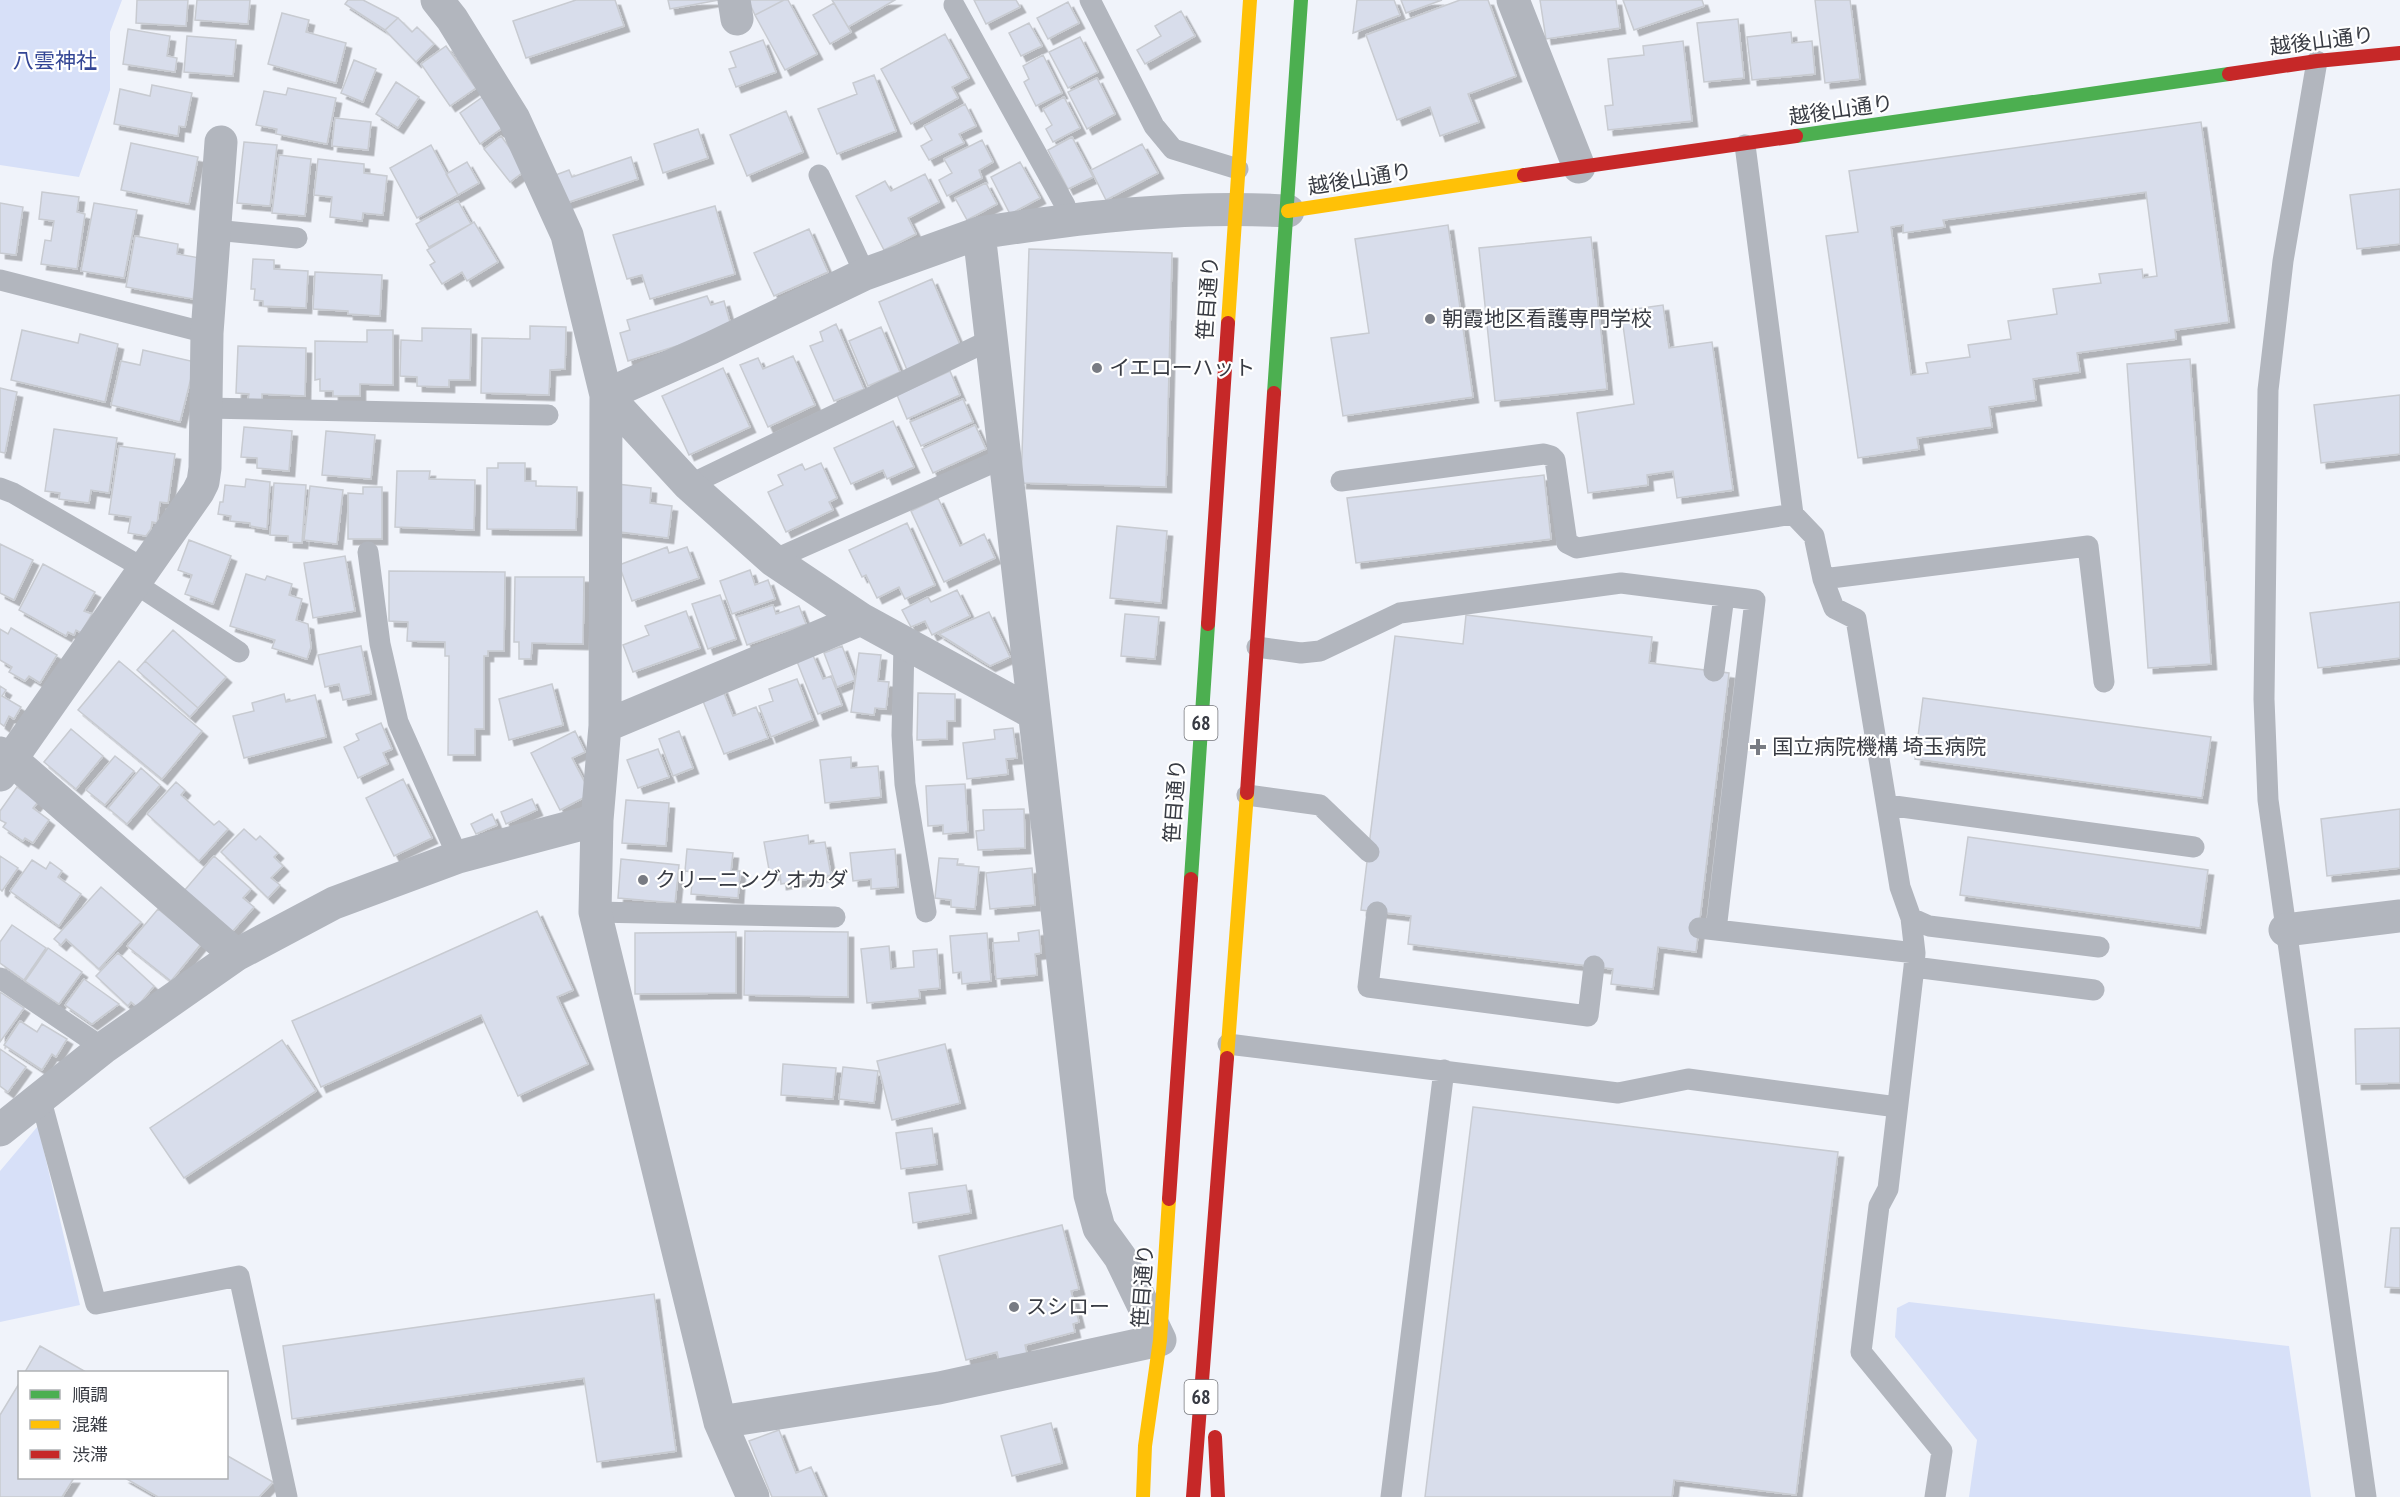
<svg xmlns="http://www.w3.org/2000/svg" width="2400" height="1497" viewBox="0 0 2400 1497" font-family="'PT Sans Narrow','Noto Sans JP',sans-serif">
<defs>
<filter id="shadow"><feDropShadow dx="5.5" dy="5.5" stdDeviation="0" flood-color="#0004"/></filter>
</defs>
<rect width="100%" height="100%" fill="#f0f3fa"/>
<path fill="#d7e0f8" d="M0 0H122L110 32V90L79 177 0 165Z
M38 1126 80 1305 0 1322V1171Z
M1909 1302 2289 1346 2311 1497H1969L1977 1440 1895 1337 1897 1308Z"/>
<path fill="#d8ddeb" stroke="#c8cbd1" stroke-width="1.5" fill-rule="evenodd" filter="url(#shadow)" d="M137 0H188L186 26 136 23Z
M197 0H250L248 24 195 20Z
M348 0H363L398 18 385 30 345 4Z
M576 0H615L624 26 526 58 513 21Z
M668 0H719L670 9Z
M748 0H784L755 15Z
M784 0H788L817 54 785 70 755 15Z
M832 0H895L848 27Z
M974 0H1016L1020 7 986 24Z
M1357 0H1394L1400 15 1353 33Z
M1401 0H1442L1406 13Z
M1460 0H1488L1516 76 1468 94 1479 122 1440 136 1430 107 1397 120 1366 35Z
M1540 0H1616L1620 28 1546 39Z
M1623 0H1702L1704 6 1634 30Z
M1815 0H1850L1860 79 1825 83Z
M1068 2 1079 23 1048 39 1037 18Z
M834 3 851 32 830 44 813 15Z
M1181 11 1195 36 1145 64 1137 50 1161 36 1155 26Z
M282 13 309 20 306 32 346 43 336 83 268 64Z
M398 18 412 32 417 27 434 44 416 62 385 30Z
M1738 19 1744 78 1704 82 1697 23Z
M1029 23 1042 46 1021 56 1009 33Z
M128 29 170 36 167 56 177 58 175 72 123 64Z
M1791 32 1792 43 1812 41 1815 74 1752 80 1747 37Z
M945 34 969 78 952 87 958 98 911 124 881 69Z
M187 36 236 40 233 76 184 72Z
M1080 37 1098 72 1068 88 1049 52Z
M763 40 776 72 736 87 729 69 736 67 730 52Z
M1683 41 1692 121 1608 130 1605 106 1613 105 1608 59 1644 55 1643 46Z
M446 46 476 88 450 106 421 64Z
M1043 55 1062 93 1036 106 1024 82 1029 79 1023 66Z
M354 60 376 69 363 102 341 93Z
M874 75 896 131 837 154 818 109 857 94 853 83Z
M1097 78 1115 114 1087 129 1068 92Z
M396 82 419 97 398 128 376 114Z
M152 85 192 93 185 127 179 126 178 136 114 124 120 89 150 96Z
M288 88 336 98 327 144 276 134 277 129 256 125 264 91 286 95Z
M484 96 505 126 480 144 460 113Z
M1064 97 1080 128 1053 142 1046 129 1052 125 1043 109Z
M965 104 976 126 959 134 964 143 929 160 921 146 932 140 924 126Z
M786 111 803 152 747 176 730 135Z
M335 118 371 122 368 150 332 146Z
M2201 122 2229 322 2175 330 2176 339 2077 353 2080 372 2033 379 2036 400 1989 407 1992 427 1917 438 1919 449 1858 458 1826 236 1858 232 1849 171ZM2146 192 2157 276 2143 278 2142 269 2099 274 2101 283 2053 289 2057 314 2008 321 2011 339 1968 345 1970 357 1926 363 1928 373 1911 375 1891 227 1903 225V233L1945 227 1943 220Z
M698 129 708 158 663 173 654 144Z
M501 136 526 170 510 182 484 149Z
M1072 137 1093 177 1068 189 1048 150Z
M982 140 993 162 979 170 982 178 947 196 939 180 952 173 944 159Z
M244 142 277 145 270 206 237 203Z
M131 143 198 157 189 204 121 190Z
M1142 144 1158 173 1106 200 1091 170Z
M431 145 458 195 417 218 390 168Z
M279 155 311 159 305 216 272 213Z
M631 157 638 179 563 204 553 176 569 170 572 177Z
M318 159 364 164V173L387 176 383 215 363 213 362 221 330 217 332 197 314 195Z
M467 162 479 183 458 195 446 174Z
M1020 162 1040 198 1010 214 991 177Z
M925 174 939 202 908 218 916 234 884 250 856 196 885 181 891 191Z
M986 183 997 204 967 220 955 198Z
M2400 189V244L2357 249 2350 195Z
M42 192 79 197 77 212 85 214 77 269 41 264 45 240 51 241 54 221 39 219Z
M458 201 471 224 429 247 416 224Z
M0 203 23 207 16 255 0 253Z
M94 203 137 210 124 278 81 271Z
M715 206 735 274 650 299 642 275 627 279 613 235Z
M474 222 498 262 467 281 462 272 442 284 430 265 435 262 427 250Z
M1448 225 1473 397 1343 416 1331 338 1369 333 1355 239Z
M809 229 828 272 774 296 754 253Z
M135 236 178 244 177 254 200 258 193 299 126 287Z
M1591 237 1607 389 1495 401 1479 248Z
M1029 249 1172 253 1166 487 1021 483Z
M253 259 274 260V269L308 271 306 308 263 306V301L254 300 255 289H251Z
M315 272 382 275 380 316 348 314V311L313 309Z
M932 279 961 347 907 370 879 302Z
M707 296 711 305 724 301 732 329 628 361 620 333 630 330 627 320Z
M1663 305 1669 348 1712 342 1733 490 1677 498 1673 471 1647 475 1648 485 1588 493 1577 413 1634 404 1621 311Z
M836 324 864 389 834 401 810 346 823 341 820 332Z
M530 326 566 327 565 369 550 370 549 395 481 393 482 338 530 339Z
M881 327 900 372 868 386 849 341Z
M422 328 471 329 470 380H449V387L417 386V377L400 376 401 340 422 341Z
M22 330 78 343 80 334 118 344 105 402 11 380Z
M367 330H393V385L360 384V396H333V391H320V379L315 380V341L367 342Z
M238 346 306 348 305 396 262 394V401L248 400 249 394 236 393Z
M143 350 195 362 180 422 111 405 121 361 140 365Z
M793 356 815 405 768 427 740 365 758 358 763 369Z
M2190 359 2211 664 2148 668 2127 364Z
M723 368 750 427 689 455 662 396Z
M950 371 960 395 907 419 897 395Z
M0 388 17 392 5 453 0 452Z
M2400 395V454L2321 463 2314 405Z
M963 399 973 422 921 446 910 422Z
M893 421 914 467 887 479 883 470 851 484 834 448Z
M975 425 986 449 933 473 922 449Z
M244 427 292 431 289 471 257 468V458L241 457Z
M54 429 117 438 109 493 91 490 89 503 59 499 60 493 45 491Z
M326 431 375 435 371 479 322 475Z
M119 446 175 454 168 503 160 502 157 523 152 522 151 529 146 536 128 533 131 517 109 514Z
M498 463H525V481H536V486L577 487 576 530 487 529V468H498Z
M821 463 837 498 829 502 833 510 786 532 768 492 783 485 778 475 802 464 805 470Z
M397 471H430L429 479 475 480 474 530 395 527Z
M1544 475 1551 539 1356 563 1347 498Z
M246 479 270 482 267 529 250 526V523L230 521 231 516 218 514 220 502H223L225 485 245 487Z
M274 483 306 485 302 543 288 542V536L270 535Z
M617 484 651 488 650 503 672 506 668 538 612 531Z
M310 486 343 490 337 544 304 540Z
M363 487H382V539H348V493L363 494Z
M938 498 960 546 984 534 995 558 944 582 911 511Z
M907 523 935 585 905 599 899 587 877 598 866 575 862 577 849 550Z
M1117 526 1167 531 1161 603 1110 598Z
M189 540 231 556 213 604 185 594 192 575 178 570Z
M0 544 33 560 14 600 0 593Z
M667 547 669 553 687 547 699 578 632 601 619 565Z
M345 556 355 611 313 618 304 563Z
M43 564 95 592 84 611 92 614 81 633 76 630 74 635 68 632 66 636 19 610Z
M750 570 755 585 768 580 775 599 732 614 720 581Z
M389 571 505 572 504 651H488V656H484V729H475V755H448L449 656H445V642L407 641 408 622 389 621Z
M246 574 265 580 267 576 292 584 289 595 302 599 296 620 308 624 311 647 307 659 272 648 275 640 230 626Z
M515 577H584L583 644 532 643 531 659H519V642H514Z
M957 590 970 616 932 635 925 621 911 627 902 610 928 597 931 602Z
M720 595 736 639 708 649 692 604Z
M2400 602V658L2318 668 2310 613Z
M773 605 776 614 799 606 806 624 747 645 737 617Z
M686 611 700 648 633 672 623 645 649 635 645 626Z
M989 612 1010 657 990 666 939 634Z
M1125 614 1159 617 1155 659 1121 656Z
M1466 615 1652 637 1649 663 1729 673 1696 952 1658 947 1653 989 1611 984 1613 969 1408 944 1411 916 1361 910 1395 636 1463 644Z
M11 628 57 655 40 683 29 676 25 681 9 672 12 667 0 660V629L8 634Z
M173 630 226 677 198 708 145 661Z
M361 646 371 694 343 700 339 684 325 687 318 655Z
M842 646 855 680 837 687 824 653Z
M812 653 823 679 831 676 842 705 818 714 796 659Z
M859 653 881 655 878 681 889 682 886 709 875 708 874 715 851 712Z
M119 661 202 731 162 779 78 710Z
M145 661 198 708 190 717 137 670Z
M797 679 813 720 771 737 759 706 773 701 769 689Z
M552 684 563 725 509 740 499 699Z
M0 686 6 690 2 696 21 707 14 719 9 716 4 726 0 723Z
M722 688 733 716 756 707 768 738 724 754 701 696Z
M918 693 955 694V721H947V739L917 740Z
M284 694 286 702 315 695 326 737 244 758 233 716 254 711 252 703Z
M1923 698 2211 737 2202 798 1915 759Z
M381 723 392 749 383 753 388 764 358 778 344 747 359 740 356 734Z
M1013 728 1017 758 1006 759 1008 774 967 779 963 743 995 739 994 730Z
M71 729 103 756 76 789 44 762Z
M575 731 585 752 572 758 591 794 560 810 531 753Z
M679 731 693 768 673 776 659 739Z
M658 749 669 777 638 788 627 760Z
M115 756 134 771 105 805 86 790Z
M851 757V768L878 766 881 797 825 803 820 760Z
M141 768 160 785 127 824 108 808Z
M403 779 432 838 394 856 366 798Z
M176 782 185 790 181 795 214 825 219 821 228 829 199 861 147 814Z
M965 784 968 832 943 834V825L928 826 926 786Z
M17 787 38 802 33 808 49 820 33 843 25 838 23 841 3 827 6 823 0 820V811Z
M532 799 537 810 506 824 501 812Z
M626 800 669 803 666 846 622 843Z
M1024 809 1025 848 978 850 976 831 984 830 983 810Z
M2400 809V868L2327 876 2321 819Z
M492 814 497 825 476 834 471 824Z
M244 829 256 840 260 836 278 853 274 857 283 866 271 878 280 885 268 898 221 852Z
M808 835 809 844 825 842 831 875 781 884 780 873 770 875 764 842Z
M1968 837 2208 870 2200 928 1960 895Z
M687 849 733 853 731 871H740L738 898 691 894 693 872 685 871Z
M895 849 898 887 871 889V879L853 881 850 853Z
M0 856 18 868 2 891 0 889Z
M214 856 251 889 243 898 254 907 232 932 184 891Z
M939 858 958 859 957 865 979 867 975 909 951 907V900L935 898Z
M621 859 679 865 675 903 618 898Z
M32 860 46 869 50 862 62 871 58 877 81 894 59 926 10 891Z
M1032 868 1035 905 990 909 986 873Z
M101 887 141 922 99 969 66 939 61 945 54 939Z
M158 909 201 944 171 981 127 946Z
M537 911 573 990 557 997 588 1064 518 1096 481 1015 321 1087 292 1021Z
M12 925 46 948 24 980 0 963V942Z
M1039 930 1041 953 1035 954 1037 975 996 979 993 943 1019 941 1018 933Z
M745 931 848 932V997L744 995Z
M736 932V993L635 994V933Z
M987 933 991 981 962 984 961 972 953 973 950 936Z
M889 946 891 969 914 967 913 951 937 949 940 988 919 990 920 998 867 1003 861 949Z
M48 948 82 972 59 1004 25 981Z
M118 953 154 986 137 1007 131 1002 128 1006 96 976Z
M84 979 119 1004 92 1024 65 1005Z
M0 992 24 1008 0 1042Z
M20 1021 37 1032 42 1024 67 1039 56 1057 52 1054 42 1070 4 1045Z
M2400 1028V1083L2356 1084 2355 1029Z
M282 1040 316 1091 184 1178 150 1128Z
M945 1044 960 1103 892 1120 877 1061Z
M0 1049 26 1067 8 1092 0 1086Z
M783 1064 836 1068 833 1099 781 1095Z
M843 1067 878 1071 874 1103 839 1099Z
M1473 1107 1838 1152 1796 1495 1674 1480 1672 1497H1425Z
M932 1128 937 1164 901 1169 896 1133Z
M966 1185 971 1213 913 1223 909 1193Z
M1062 1225 1079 1289 1071 1291 1079 1322 1073 1324 1075 1332 1025 1345 1028 1358 1000 1365 997 1352 966 1360 939 1256Z
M2391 1228H2400V1288L2385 1287Z
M654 1294 676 1451 597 1462 584 1378 292 1419 283 1346Z
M40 1346 86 1372H25Z
M20 1382V1478H74L62 1497H0V1415Z
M1051 1423 1062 1463 1012 1476 1001 1436Z
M779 1430 796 1473 811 1467 824 1497H772L749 1441Z
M226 1455 273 1482 259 1497H158L125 1478H226Z"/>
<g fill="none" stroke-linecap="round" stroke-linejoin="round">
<path stroke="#b2b6be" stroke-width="21" d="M1090 0 1154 126 1173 149 1238 169
M954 5 1065 205 1068 219
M2317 61 2283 261 2268 390 2264 699 2268 800 2366 1497
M1745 145 1793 514 1814 536 1823 579 1834 608 1856 619 1900 887 1911 918 1929 926 2099 947
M819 175 865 274
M215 230 297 238
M0 280 207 333
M205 408 548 415
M1341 481 1544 454 1551 456 1555 460 1567 543 1577 548 1793 514
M689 485 990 340
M0 488 13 493 143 568
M368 552 380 644 398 722 458 857
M773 560 1006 457
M1823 579 2088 546 2104 682
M133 582 239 652
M904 643 902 735 905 784 926 912
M1257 647 1301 653 1320 651 1400 613 1621 583 1724 596 1714 671
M1247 795 1320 805 1369 852
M1887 805 2194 847
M595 912 835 917
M1377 912 1368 987 1588 1016 1594 966
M1911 918 1915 953 1914 967 1888 1189 1879 1206 1861 1352 1942 1451 1935 1497
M1699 928 1915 953
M1716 930 1755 600 1724 596
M1914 967 2094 990
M0 978 103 1048
M1228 1044 1618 1093 1688 1079 1897 1107
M40 1097 96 1304 239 1276 287 1497
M1391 1497 1444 1070"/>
<path stroke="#b2b6be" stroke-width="33" d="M437 0 452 19 514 119 567 235 606 395 605 726 597 820 595 912 720 1422 753 1497
M734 0 737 19
M1513 0 1579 167
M606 395 689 485 773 560 861 619 1033 713
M606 395 711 348 865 274 979 233
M605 726 861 619
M0 753 11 759 236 955
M0 775 198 492 203 482 205 468 207 333 221 142
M2285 930 2400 916
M0 1130 103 1048 236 955 334 903 458 857 597 820
M720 1422 939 1388 1160 1340 1120 1257 1099 1228 1090 1195 979 233C1082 217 1184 205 1288 211"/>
<path stroke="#4caf50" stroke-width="14" d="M1796 136 2229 74
M1274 393 1301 0
M1191 879 1208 624"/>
<path stroke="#ffc107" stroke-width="14" d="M1288 211 1524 175
M1228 323 1250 0
M1227 1058 1247 793
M1143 1497 1145 1446 1160 1340 1169 1199"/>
<path stroke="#c62828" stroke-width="14" d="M2229 74 2317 61 2400 53
M1524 175 1796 136
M1208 624 1228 323
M1247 793 1274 393
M1169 1199 1191 879
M1215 1437 1218 1497
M1193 1497 1227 1058"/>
</g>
<g fill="#787b83" stroke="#fff" stroke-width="2">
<circle cx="1430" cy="319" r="6"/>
<circle cx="1097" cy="368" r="6"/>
<path d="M1755 738h6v6h6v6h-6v6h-6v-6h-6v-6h6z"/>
<circle cx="643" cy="880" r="6"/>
<circle cx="1014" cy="1307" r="6"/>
</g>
<g text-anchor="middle" stroke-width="4.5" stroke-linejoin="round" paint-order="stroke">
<g fill="#fff" stroke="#74767b" stroke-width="1.5">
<rect x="1184.5" y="706" width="33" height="34" rx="4.5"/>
<rect x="1184.5" y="1380" width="33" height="34" rx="4.5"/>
</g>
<g font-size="20" font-weight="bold" fill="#383b43">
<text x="1201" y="730">68</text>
<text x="1201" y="1404">68</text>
</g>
<g font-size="21" fill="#383b43" stroke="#fff">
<text transform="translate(2322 41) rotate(-7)" y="7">越後山通り</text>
<text transform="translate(1841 110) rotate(-8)" y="7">越後山通り</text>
<text transform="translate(1360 179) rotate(-9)" y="7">越後山通り</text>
<text transform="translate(1208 298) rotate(-86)" y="7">笹目通り</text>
<text transform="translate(1175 801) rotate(-86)" y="7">笹目通り</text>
<text transform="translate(1143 1286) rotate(-86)" y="7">笹目通り</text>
</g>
<g font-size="21" fill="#344695" stroke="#fff">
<text x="55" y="68">八雲神社</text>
</g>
<g font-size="21" fill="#383b43" stroke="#fff" text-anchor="start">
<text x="1442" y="326">朝霞地区看護専門学校</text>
<text x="1109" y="375">イエローハット</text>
<text x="1772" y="754">国立病院機構 埼玉病院</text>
<text x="655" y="887">クリーニング オカダ</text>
<text x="1026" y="1314">スシロー</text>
</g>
</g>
<rect x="18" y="1371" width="210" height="108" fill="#ffffff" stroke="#afb1b4" stroke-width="1.5"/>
<rect x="30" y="1390" width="30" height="9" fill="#4caf50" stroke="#afb1b4" stroke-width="1.5"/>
<text x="72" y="1401" font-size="18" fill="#383b43">順調</text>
<rect x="30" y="1420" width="30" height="9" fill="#ffc107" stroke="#afb1b4" stroke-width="1.5"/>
<text x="72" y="1431" font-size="18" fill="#383b43">混雑</text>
<rect x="30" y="1450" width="30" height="9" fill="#c62828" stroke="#afb1b4" stroke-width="1.5"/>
<text x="72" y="1461" font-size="18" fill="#383b43">渋滞</text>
</svg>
